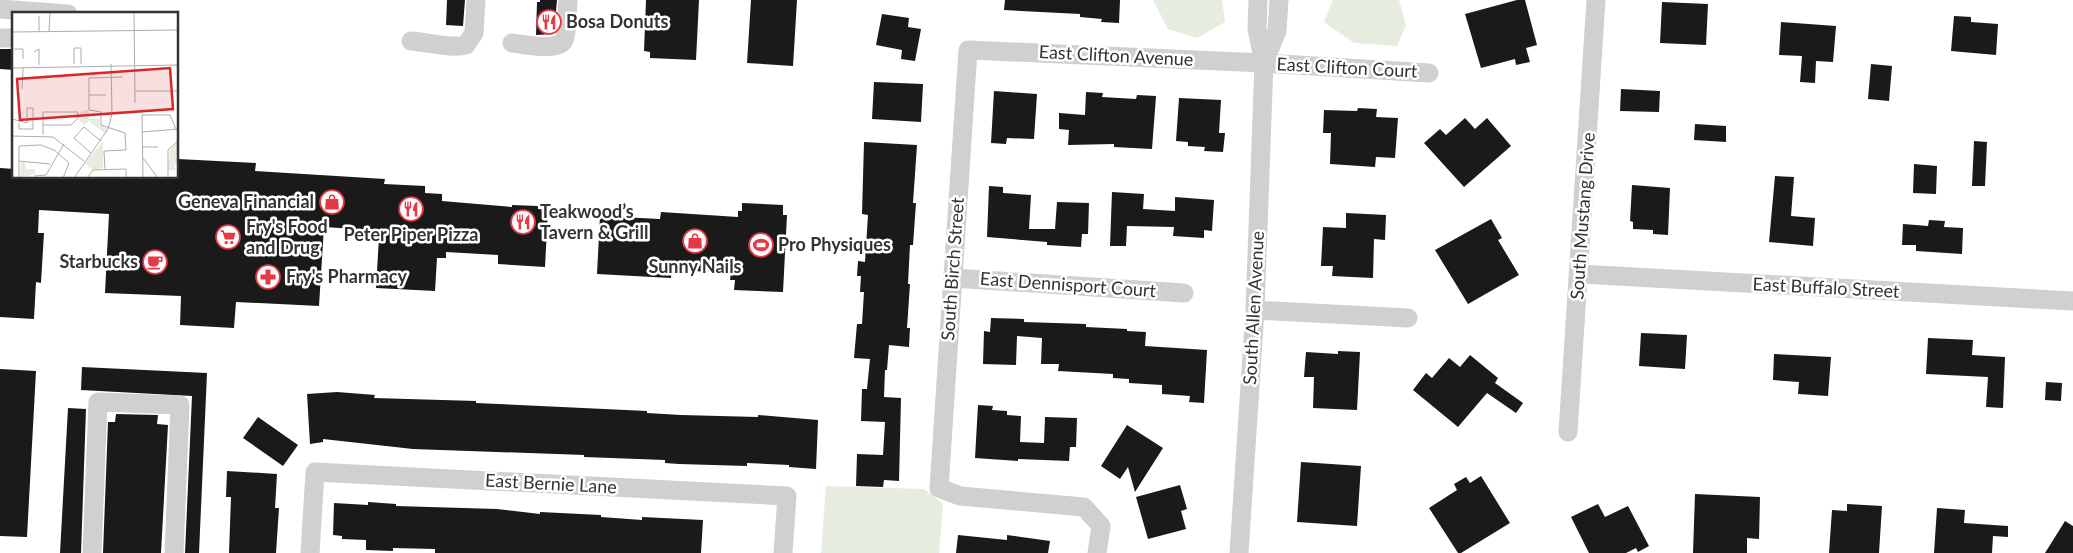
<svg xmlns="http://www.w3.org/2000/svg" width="2073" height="553" viewBox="0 0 2073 553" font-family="Lato,sans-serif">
<rect width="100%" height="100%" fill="#fff"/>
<path fill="#e6ecdf" d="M1153 0H1222L1225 22 1197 38 1168 29Z
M1333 0H1399L1406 25 1397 46 1354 43 1324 22Z
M826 486 924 489 943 504 939 553H821Z"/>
<path fill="#1a1a1a" d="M447 0H465L463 26 446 25Z
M540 0H557L554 34 536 35 537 2H540Z
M646 0H699L696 60 650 58V52L644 51Z
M751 0H797L793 66 747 63Z
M1005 0H1120L1119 23 1101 22 1102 19 1080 17V14L1004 10Z
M1517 0H1525L1537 45 1526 48 1530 62 1516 65 1515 59 1481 68 1465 14Z
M1662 2 1708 4 1706 45 1660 43Z
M882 14 909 18 908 27 921 29 915 61 901 59 902 50 876 45Z
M1954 16 1971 17V22L1998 24 1996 55 1951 51Z
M1781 22 1836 26 1833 62 1816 61 1815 83 1800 82 1802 56 1779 55Z
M0 49H14V70L0 69Z
M1871 64 1892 66 1889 101 1868 99Z
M874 82 923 84 921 122 872 119Z
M1621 89 1660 91 1659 112 1620 111Z
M994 91 1037 94 1034 139 1007 138 1006 144 991 143Z
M1086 92 1103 93 1102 97 1136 99 1137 95 1156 96 1152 149 1114 147V144L1068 145 1069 130 1059 129V113L1085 115Z
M1179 98 1221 100 1219 133H1225L1223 152 1204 151 1205 147 1188 146V142L1176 141Z
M1358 108 1377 109 1376 117 1398 118 1395 158 1376 157 1375 167 1330 164 1331 133H1323L1324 110 1357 111Z
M1465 118 1475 129 1487 118 1511 146 1464 187 1424 143 1440 129 1446 135Z
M1695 124 1726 126V142L1694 140Z
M1974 141 1987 142 1985 186H1972Z
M864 142 917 145 913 203H916L913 245H910L908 284H910L907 328H910L909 347 889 345 887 370H885L884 397 901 398 899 481 884 480 883 487 856 486 857 454 883 455 885 422 861 421 862 389H867L870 359 854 358 857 324H862L864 292H860L861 276H857L858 261 865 262 868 215 862 214Z
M178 159 256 163 255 171 385 179 384 184 425 186V193L442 194V201L501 206 512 207V205L538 206V209L548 210 545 267 498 264V255L446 252V258H437L435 291 376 288 379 237 372 236V230L324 227 319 306 236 302 234 328 180 325 181 296 105 293 109 214 39 210 38 233H44L41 283 36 282 34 319 0 317V168L14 169V178H178Z
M1914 164 1937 166 1936 194 1913 193Z
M1775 176 1794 177 1791 216 1815 218 1813 246 1769 242Z
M1632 185 1670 188 1668 235 1653 234V230L1633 229V222L1630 221Z
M989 186 1003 187V193L1031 195 1029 229H1055L1057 202 1089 203 1088 234H1082L1081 247 1047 245V242L987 237Z
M1112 192 1144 194 1143 209 1175 211V197L1214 200 1212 231 1204 230V238L1173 236 1174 227 1127 226 1126 246H1110Z
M742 203 783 205V215H787L783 292 734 290 735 280H730L731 273 672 270 671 278 597 274 600 216 660 219 661 212 738 217V211H742Z
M1346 213 1386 215 1385 240 1374 239 1373 278 1332 276 1333 266H1321L1323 227 1346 228Z
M1491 219 1502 238 1498 240 1519 275 1468 304 1435 250Z
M1929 220 1945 221 1944 227 1963 228 1962 254 1916 251V245H1902L1903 224 1928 226Z
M991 318 1024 319V322L1086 324V327L1127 329V331L1146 332 1145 346 1207 350 1204 403 1189 402 1190 396 1162 394V385L1129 383V379L1113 378V374L1058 371 1059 364H1041L1042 338 1017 336 1016 365 983 364 984 331 990 332Z
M1641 333 1687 335 1685 369 1639 366Z
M1928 338 1973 340 1972 355 2005 357 2003 408 1986 407 1988 377 1926 374Z
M1338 351 1360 352 1357 410 1313 408 1314 377H1304L1306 352 1338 354Z
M1774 354 1831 357 1828 396 1798 394 1799 382 1773 380Z
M1470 355 1498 378 1495 383 1523 403 1516 413 1487 393 1458 427 1413 390 1426 373 1432 378 1449 358 1460 367Z
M82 367 207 373 199 553H185L192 396 81 390Z
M0 369 36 371 27 537 0 536Z
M2046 382 2062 383 2061 401 2045 400Z
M337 392 375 395 374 398 476 401V403L647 411V413L681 415 758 417V415L818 420 816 469 789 467V465L747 463V466L679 464 665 463V460L584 457V455L413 449 323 439V442L310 444 307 394Z
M978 405 993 406 992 410 1007 411V415L1021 416 1020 442 1044 443 1045 417 1077 418 1076 447H1070L1069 461 1018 459V461L975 458Z
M68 408 86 409 81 553H60Z
M116 414 158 415 157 424 168 425 161 553H103L108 422H115Z
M258 417 298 445 283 466 243 438Z
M1127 425 1163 448 1135 492 1128 467 1120 479 1101 466Z
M1301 462 1361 466 1357 526 1297 522Z
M227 471 277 474 275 508H279L276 553H229L231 497H226Z
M1481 476 1510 523 1461 553H1458L1429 508 1457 490 1454 484 1466 477 1470 483Z
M1180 485 1187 509 1181 511 1186 529 1148 539 1136 497Z
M1695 494 1760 497 1759 539 1747 538V553H1693Z
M368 502 396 504V506L497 509 540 514V512L601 515V517L642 520V517L703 520 701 553H435V549L393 548V551L366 550V540L342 539V536L333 535 334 503 368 505Z
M1598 504 1605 517 1628 506 1649 546 1638 552 1636 548 1626 553H1589L1571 517Z
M1847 504 1882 506 1879 553H1829L1832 510 1847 511Z
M1937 508 1965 510 1964 523 2008 526V537L1993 536 1992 553H1934Z
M2065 521 2073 526V553H2045Z
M958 535 1007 540V535L1050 541 1048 553H956Z"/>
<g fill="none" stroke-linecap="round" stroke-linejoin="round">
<path stroke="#d0d0d0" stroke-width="19" d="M0 9 68 14
M0 38H14
M411 41C427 42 453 49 466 45L474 33 476 0
M512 43C523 44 559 52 564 40 568 31 567 10 568 0
M1264 63 1277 31 1279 0
M1580 274 2073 301
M953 278 1184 293
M1255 310 1408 318
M1568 432 1596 0
M92 553 98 402 180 405 174 553
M310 553 315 472 787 496 783 553
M1097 553 1101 526 1084 507 960 496 939 488 968 50 1264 63 1429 73
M1239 553 1255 310 1264 63 1257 29 1258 0"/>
</g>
<defs>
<g id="restaurant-ring" transform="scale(1.25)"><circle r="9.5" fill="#fff" stroke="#e63946" stroke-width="1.5"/><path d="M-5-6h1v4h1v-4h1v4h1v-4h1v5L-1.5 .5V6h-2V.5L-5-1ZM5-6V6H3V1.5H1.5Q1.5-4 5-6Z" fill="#e63946"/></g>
<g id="shop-ring" transform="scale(1.25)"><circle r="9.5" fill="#fff" stroke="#e63946" stroke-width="1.5"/><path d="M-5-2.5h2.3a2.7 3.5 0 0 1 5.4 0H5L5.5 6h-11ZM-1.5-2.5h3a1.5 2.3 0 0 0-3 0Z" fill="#e63946"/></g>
<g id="supermarket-ring" transform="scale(1.25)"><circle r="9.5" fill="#fff" stroke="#e63946" stroke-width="1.5"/><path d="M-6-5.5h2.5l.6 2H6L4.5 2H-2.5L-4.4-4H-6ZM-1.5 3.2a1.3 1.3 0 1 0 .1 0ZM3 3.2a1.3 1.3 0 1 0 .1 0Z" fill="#e63946"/></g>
<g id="stadium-ring" transform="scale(1.25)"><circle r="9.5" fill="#fff" stroke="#e63946" stroke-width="1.5"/><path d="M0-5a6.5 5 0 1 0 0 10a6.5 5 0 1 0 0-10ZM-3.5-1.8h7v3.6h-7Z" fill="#e63946"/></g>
<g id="cafe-ring" transform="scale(1.25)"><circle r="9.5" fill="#fff" stroke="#e63946" stroke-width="1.5"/><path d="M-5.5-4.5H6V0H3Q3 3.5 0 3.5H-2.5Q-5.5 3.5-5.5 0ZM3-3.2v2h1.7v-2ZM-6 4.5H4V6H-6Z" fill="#e63946"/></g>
<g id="pharmacy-ring" transform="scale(1.25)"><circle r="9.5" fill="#fff" stroke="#e63946" stroke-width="1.5"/><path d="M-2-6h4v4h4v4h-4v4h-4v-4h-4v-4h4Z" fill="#e63946"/></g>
</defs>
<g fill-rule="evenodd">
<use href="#restaurant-ring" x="549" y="22"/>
<use href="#shop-ring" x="332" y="202"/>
<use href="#restaurant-ring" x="411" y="209"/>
<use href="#restaurant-ring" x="523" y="222"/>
<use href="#supermarket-ring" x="228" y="237"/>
<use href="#shop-ring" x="695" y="241"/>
<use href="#stadium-ring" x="761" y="245"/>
<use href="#cafe-ring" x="155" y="262"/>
<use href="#pharmacy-ring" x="268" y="277"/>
</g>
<g text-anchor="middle" stroke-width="5" stroke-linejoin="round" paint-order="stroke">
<g font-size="18" font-weight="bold" fill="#333" stroke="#fff" text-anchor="start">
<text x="566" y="28">Bosa Donuts</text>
<text x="314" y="208" text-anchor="end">Geneva Financial</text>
<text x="540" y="218">Teakwood’s<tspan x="540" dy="21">Tavern &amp; Grill</tspan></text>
<text x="246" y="233">Fry's Food<tspan x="246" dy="21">and Drug</tspan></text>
<text x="411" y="241" text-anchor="middle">Peter Piper Pizza</text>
<text x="778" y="251">Pro Physiques</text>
<text x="138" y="268" text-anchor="end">Starbucks</text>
<text x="695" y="273" text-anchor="middle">Sunny Nails</text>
<text x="286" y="283">Fry's Pharmacy</text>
</g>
<g font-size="18" fill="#333" stroke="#fff">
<text transform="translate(1116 56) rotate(3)" y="6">East Clifton Avenue</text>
<text transform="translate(1347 68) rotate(3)" y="6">East Clifton Court</text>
<text transform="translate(1583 216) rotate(-86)" y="6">South Mustang Drive</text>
<text transform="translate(953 269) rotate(-86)" y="6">South Birch Street</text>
<text transform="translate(1068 285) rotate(4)" y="6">East Dennisport Court</text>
<text transform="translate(1826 288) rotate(3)" y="6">East Buffalo Street</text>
<text transform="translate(1254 308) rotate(-87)" y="6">South Allen Avenue</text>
<text transform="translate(551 484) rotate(3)" y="6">East Bernie Lane</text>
</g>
</g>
<g transform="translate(12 12)">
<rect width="166" height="166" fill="#fff"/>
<path d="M76 98 77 107H88L87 112 96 117 94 122 77 109 73 113 67 108 69 99ZM91 129V156L80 158 73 151ZM166 129V153H162L164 158H156L158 138ZM9 150H13L14 157H23V162L8 166Z" fill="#e6ecdf"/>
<path fill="none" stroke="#adadad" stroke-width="1" d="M122 0 123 91M27 4V20M0 20 167 18M37 20 38 0M2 37H11V47M22 40 27 37V53M62 52V36H69V52M0 56 167 53M10 77 11 56M123 79H167M77 83H94M0 107 15 111V96H21V117H7V111M31 113H59L66 106V100H31V123M130 120 167 117M0 124 41 125 72 149M130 135H146M79 141 62 126 72 115 89 129M131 146 146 166M7 149 38 152M93 157 92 139 114 138 113 121 89 113V100L77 98V66L111 65M22 164 34 163 52 132M7 166V134L29 133 42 138 57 151 51 166M62 166 96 117 100 102 99 52M75 166 81 158 114 157V166M131 166 130 103H158L164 117M156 166V138L167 128"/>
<path fill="#d62828" fill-opacity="0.15" stroke="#d62828" stroke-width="2.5" d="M158 56 161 97 8 108 5 67Z"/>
<rect width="166" height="166" fill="none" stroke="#333" stroke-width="2.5"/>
</g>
</svg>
